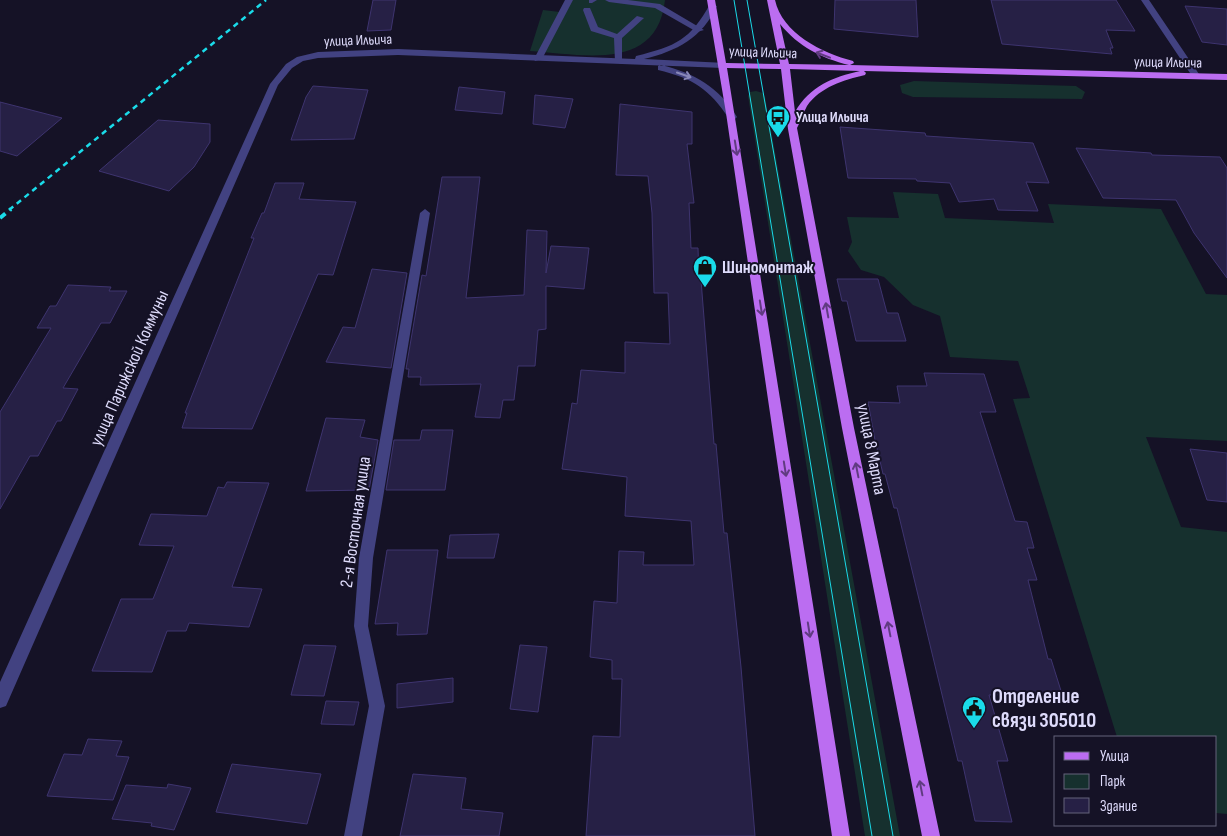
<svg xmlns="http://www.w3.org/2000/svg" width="1227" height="836" viewBox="0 0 1227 836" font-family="'Sofia Sans Condensed',sans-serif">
<rect width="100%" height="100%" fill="#151226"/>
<path fill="#16302e" d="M566 0H665C657 73 582 54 530 51L543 10 560 12Z
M914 81 1076 86 1085 92 1082 99 913 97 902 93 900 85Z
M756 91 763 93 765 97 900 836H865L748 96 750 92Z
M893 192 938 194 945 218 1054 223 1048 204 1161 209 1206 294 1227 295V441L1146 437 1181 527 1227 532V814L1216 813V737H1117L1013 399 1030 398 1018 361 950 357 940 316 913 305 884 277 861 270 848 251 852 242 847 217 899 218Z"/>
<path fill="#262045" stroke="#3e346f" d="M373 0H396L391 30 367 31Z
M835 0H916L918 37 834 29Z
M991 0H1116L1135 31 1106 30 1113 48H1110L1112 54 1002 44Z
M1185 6 1227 9V45L1202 42Z
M313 86 368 90 354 139 291 140 306 97Z
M459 87 505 92 502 114 455 110Z
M535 95 573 99 565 128 533 124Z
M0 102 62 118 17 156 0 151Z
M620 104 692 112V144H687L694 203H689L691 248H698L699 280H701L714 444H716L724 533H727L741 667 755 836H586L593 736 620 737 622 679H612V660L590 657 594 601 617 603 619 551 644 552 643 565H694L691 521 625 516 627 477 562 469 572 403 577 404 581 370 625 373V342L670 344 668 293H654L652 213 648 176 616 175Z
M158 120 210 124V142L194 167 169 191 99 171Z
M840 127 925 133 926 136 1033 143 1049 183 1026 182 1038 211 998 210 994 199 959 202 950 183 917 181 916 179 848 178Z
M1076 148 1151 153 1152 155 1220 157 1227 168V278L1194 233 1176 200 1103 198Z
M442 177H480L466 298 524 295 527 230 547 231 546 273 551 246 589 248 584 289 546 286V329L538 330 535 366H518L514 400H503L500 418 475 417 481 384 420 385 421 377H408L409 369H406L422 275 426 276Z
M275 183H304L299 199 356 202 333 275 318 274 252 429 182 428 187 413H185L254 238H251L262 213H264Z
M372 269 407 273 391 368 326 362 343 327 355 328Z
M837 279H878L887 313H898L906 341H856L847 301H842Z
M68 285 111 287 109 291H127L110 323H101L63 388 78 389 61 421H57L38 456H30L0 509V412L51 328H37L50 306H56Z
M924 373 984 374 996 412H980L1015 521 1027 522 1034 548H1027L1037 580H1028L1048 659H1051L1062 694 989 695 1008 761H997L1012 822 975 821 962 761H958L897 508H894L885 474H883L875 440 868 402 900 403 897 386H927Z
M326 418 365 420 360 437 378 440 369 490 306 491Z
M422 430H453L445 490H386L394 440H420Z
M1190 449 1227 453V502L1207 500Z
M227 482 269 483 232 587 262 589 249 627 189 623 186 631H167L152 672 92 671 121 599H153L174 546 139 545 151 514 207 516 218 487 224 488Z
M499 534 494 558H447L450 535Z
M387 550H438L427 634 397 635 398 623 375 624Z
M304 645 336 646 324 696 291 695Z
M520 645 547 647 538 712 510 709Z
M453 678V702L397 708V684Z
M326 701 359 702 354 725 321 724Z
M88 739 122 741 116 756 129 757 113 800 47 796 64 754 82 755Z
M232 764 321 774 307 824 216 812Z
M413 774 466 778 461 809 503 813 499 836H400Z
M168 784 191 788 174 830 151 826 152 823 112 819 126 785 167 788Z"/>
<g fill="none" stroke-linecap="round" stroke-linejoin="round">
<path fill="#424281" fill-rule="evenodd" d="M565 0H573L542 59 535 61 534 59Z
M589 0H597L592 3H589Z
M605 0H628L660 4 704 30 697 32 655 8 609 2Z
M584 8H590L598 27 617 34 637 16 644 18 622 38V64L615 62 614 38 591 31 583 10Z
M425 209 430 213 373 558 368 626 385 706 362 836H344L369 706 354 626 359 558 420 213Z"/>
<path fill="#424281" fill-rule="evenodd" d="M1141 0H1149L1201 77 1200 79H1194Z
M710 4 717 6C702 38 677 51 644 59L726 63V67L723 68 398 55 318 58 303 61 292 68 278 85 6 706 0 708V682L270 84 286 64 297 57 318 52 398 49 635 59 636 56C676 46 690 40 710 4Z
M661 65C694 73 719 87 737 117L735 119H729C710 89 692 78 658 70V66Z"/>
<path fill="#bb6df1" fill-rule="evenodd" d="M707 0H715L726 63 780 64 767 0H775C782 33 822 53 853 61L854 63 850 65 1227 74V80L864 71 866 73 865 75C844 80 820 87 807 106 803 113 801 121 797 128L854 428 940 836H922L842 428 788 129 781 69 727 68 850 836H832L726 113ZM780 24C799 47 821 58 849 65L789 64ZM790 69 860 71C833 77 810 86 795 112Z"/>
<path stroke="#1adbe9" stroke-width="1" d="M734 0 872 836
M747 0 893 836"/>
<path stroke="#1adbe9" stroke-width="2.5" stroke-dasharray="5.5 4.5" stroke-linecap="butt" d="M9 210 266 0"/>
<path stroke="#1adbe9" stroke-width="4" stroke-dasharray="7 5.5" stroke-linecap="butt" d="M0 218 11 209"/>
</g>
<defs><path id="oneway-shaft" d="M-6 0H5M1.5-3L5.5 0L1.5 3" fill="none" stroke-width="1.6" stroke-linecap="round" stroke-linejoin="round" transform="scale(1.25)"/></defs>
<g stroke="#603b81">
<use href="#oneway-shaft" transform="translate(823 55) rotate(-159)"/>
<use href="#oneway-shaft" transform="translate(736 148) rotate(81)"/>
<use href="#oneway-shaft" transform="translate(761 308) rotate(81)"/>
<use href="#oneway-shaft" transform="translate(827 310) rotate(-100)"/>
<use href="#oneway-shaft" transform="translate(785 469) rotate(81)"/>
<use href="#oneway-shaft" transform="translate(857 470) rotate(-101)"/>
<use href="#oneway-shaft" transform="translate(889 629) rotate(-101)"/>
<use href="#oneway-shaft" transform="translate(809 630) rotate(81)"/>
<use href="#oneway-shaft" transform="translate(921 788) rotate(-101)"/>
</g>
<use stroke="#8887b8" href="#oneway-shaft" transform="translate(684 75) rotate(19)"/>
<defs>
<g id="bus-pin" transform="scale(1.25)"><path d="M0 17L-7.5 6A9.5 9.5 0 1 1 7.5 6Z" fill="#1adbe9" stroke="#151226"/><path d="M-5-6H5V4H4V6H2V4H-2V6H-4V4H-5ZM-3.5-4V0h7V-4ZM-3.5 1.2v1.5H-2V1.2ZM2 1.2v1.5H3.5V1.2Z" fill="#111"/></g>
<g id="shop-pin" transform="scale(1.25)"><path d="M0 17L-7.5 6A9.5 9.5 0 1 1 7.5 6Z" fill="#1adbe9" stroke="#151226"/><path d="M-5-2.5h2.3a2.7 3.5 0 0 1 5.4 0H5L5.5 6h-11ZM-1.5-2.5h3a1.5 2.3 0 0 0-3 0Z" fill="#111"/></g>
<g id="civic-pin" transform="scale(1.25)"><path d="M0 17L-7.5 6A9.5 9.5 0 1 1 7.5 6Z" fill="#1adbe9" stroke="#151226"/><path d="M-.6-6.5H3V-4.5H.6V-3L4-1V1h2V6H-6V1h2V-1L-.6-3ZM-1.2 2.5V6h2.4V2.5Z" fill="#111"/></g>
</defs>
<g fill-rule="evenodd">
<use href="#bus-pin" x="778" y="117"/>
<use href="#shop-pin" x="705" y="267"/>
<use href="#civic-pin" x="974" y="708"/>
</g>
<g text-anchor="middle" stroke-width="4" stroke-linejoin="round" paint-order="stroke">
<g font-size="15" fill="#dedbfb" stroke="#151226">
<text transform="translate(358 40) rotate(-2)" y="5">улица Ильича</text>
<text transform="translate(763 52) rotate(2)" y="5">улица Ильича</text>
<text transform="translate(1168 62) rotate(1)" y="5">улица Ильича</text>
</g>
<g font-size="15" font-weight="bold" fill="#dedbfb" stroke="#151226" text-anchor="start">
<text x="796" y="122">Улица Ильича</text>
</g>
<g font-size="18" font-weight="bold" fill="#dedbfb" stroke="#151226" text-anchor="start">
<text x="722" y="273">Шиномонтаж</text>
</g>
<g font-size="18" fill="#dedbfb" stroke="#151226">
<text transform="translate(129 368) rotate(-66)" y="6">улица Парижской Коммуны</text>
<text transform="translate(872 449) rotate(79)" y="6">улица 8 Марта</text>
<text transform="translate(355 522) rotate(-82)" y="6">2-я Восточная улица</text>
</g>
<g font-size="21" font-weight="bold" fill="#dedbfb" stroke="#151226" text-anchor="start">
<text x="992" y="703">Отделение<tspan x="992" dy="24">связи 305010</tspan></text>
</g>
</g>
<rect x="1054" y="736" width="162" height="90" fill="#151226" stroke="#65627b"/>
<rect x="1064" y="752" width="25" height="8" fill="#bb6df1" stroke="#65627b"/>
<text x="1100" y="761" font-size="15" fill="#dedbfb">Улица</text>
<rect x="1064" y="774" width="25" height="15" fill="#16302e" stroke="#65627b"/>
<text x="1100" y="786" font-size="15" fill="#dedbfb">Парк</text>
<rect x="1064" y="798" width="25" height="15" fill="#262045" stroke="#65627b"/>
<text x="1100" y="811" font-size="15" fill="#dedbfb">Здание</text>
</svg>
